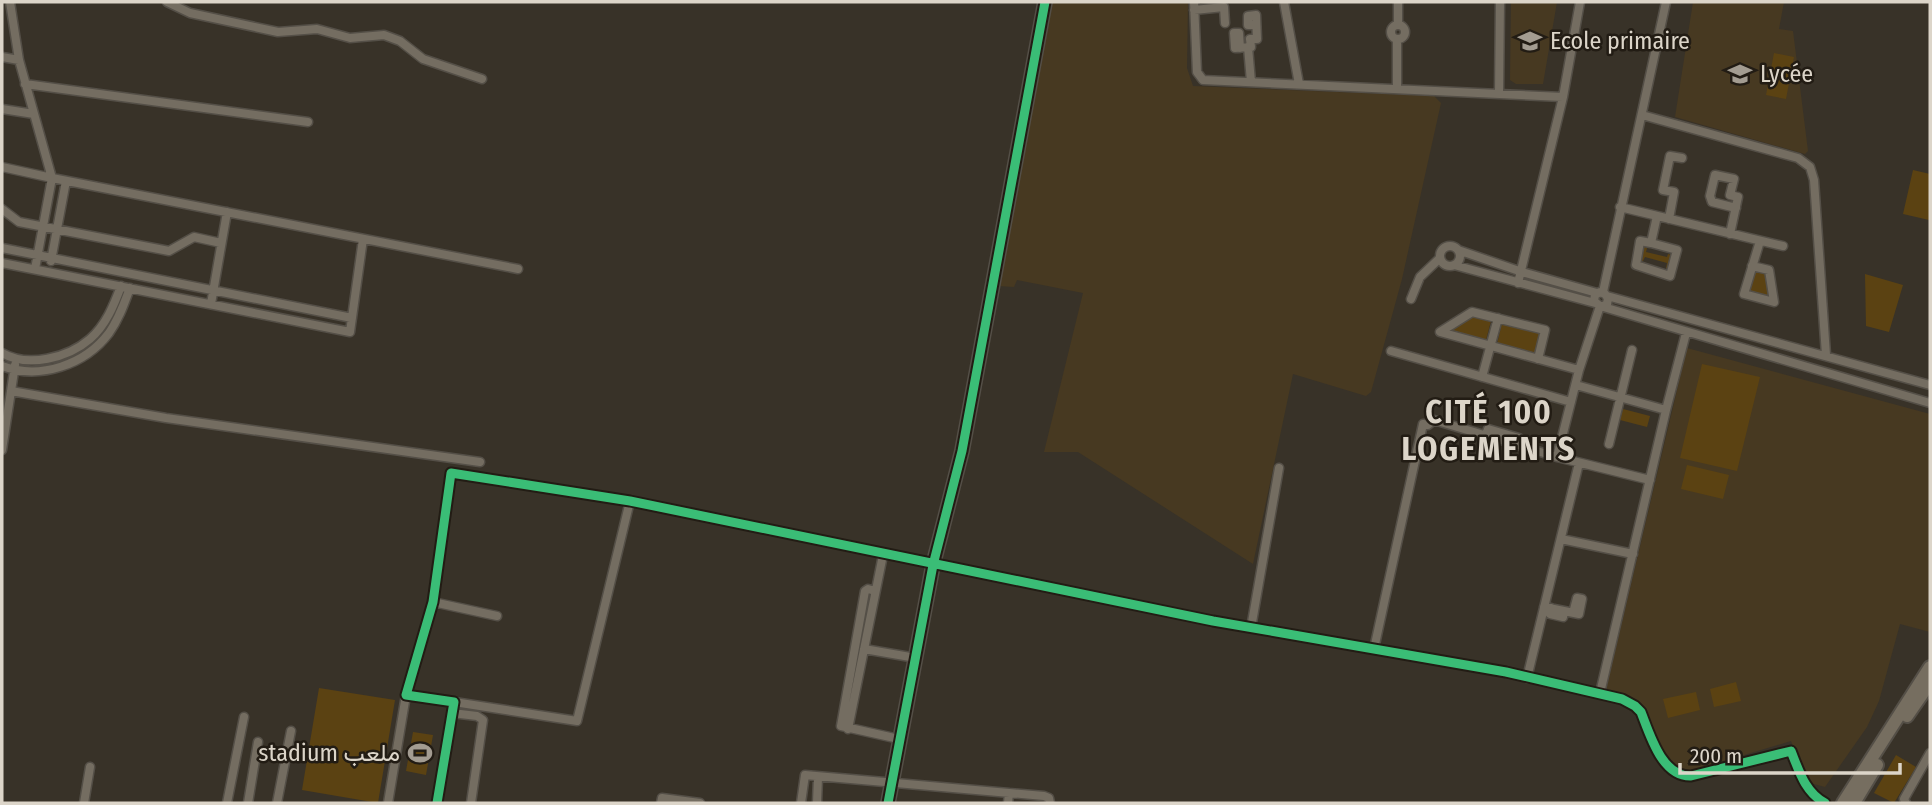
<svg xmlns="http://www.w3.org/2000/svg" width="1932" height="805" viewBox="0 0 1932 805" font-family="'Fira Sans Condensed',Vazirmatn,sans-serif">
<rect width="100%" height="100%" fill="#383228"/>
<path fill="#473921" d="M1049 2H1188L1187 68 1193 86 1434 96 1441 103 1402 279 1371 392 1366 396 1293 374 1253 564 1078 452H1044L1083 293 1017 280 1014 287 998 286Z
M1511 2H1557L1543 84H1516L1510 80Z
M1693 2H1784L1779 29 1793 31 1808 151 1805 154 1675 117Z
M1687 348 1930 414V632L1900 624 1879 701 1867 727 1825 787 1806 782 1791 741 1694 770 1684 772 1675 768 1669 762 1642 707 1630 696 1606 690Z"/>
<path fill="#5b4212" d="M1774 53 1794 57 1786 99 1766 95Z
M1913 170 1930 174 1929 220 1903 214Z
M1644 247 1647 248 1646 252 1667 257 1668 254 1672 255 1668 268H1666L1667 263 1645 257 1643 261H1640Z
M1754 271 1766 273 1770 297 1750 291Z
M1865 274 1903 285 1889 332 1866 326Z
M1474 316 1491 321 1486 340 1452 330Z
M1502 323 1541 333 1535 354 1497 344Z
M1702 364 1760 377 1737 471 1680 458Z
M1623 409 1650 416 1647 427 1620 420Z
M1687 465 1729 475 1723 499 1681 489Z
M1736 682 1741 701 1714 707 1710 689Z
M319 688 395 700 378 803 302 790Z
M1696 692 1700 710 1668 718 1663 699Z
M413 732 433 735 426 775 406 771Z
M1896 755 1916 767 1894 803 1874 793Z"/>
<g fill="none" stroke-linecap="round" stroke-linejoin="round">
<g stroke="#544f47" stroke-width="11">
<path id="street" d="M10 2 19 60 52 178 518 269
M167 2 190 13 278 32 317 29 350 38 384 35 400 41 423 59 482 79
M1194 2 1197 72 1203 80 1563 97 1580 2
M1284 2 1299 84
M1194 10 1224 7 1225 23
M1391 32a7 7 0 1 1 14 0a7 7 0 1 1-14 0Z
M1398 25V2
M1248 47 1251 82
M1240 48 1239 33H1234L1235 48C1240 48 1245 47 1251 47L1250 39H1257L1256 15 1248 16V25H1256
M2 57 19 60
M25 84 308 122
M1397 88V40
M1499 93 1500 2
M2 109 34 114
M1642 115 1798 158 1810 167 1814 180 1826 355
M2 167 52 178 35 269
M1620 207 1783 246
M2 209 19 222 169 251 194 237 221 243
M1669 219 1674 192 1663 190 1670 156 1682 158
M1730 234 1738 197 1730 195 1734 179 1715 175 1710 196 1712 202 1736 208
M1651 243 1677 250 1670 276 1636 265 1640 241 1651 243 1657 216
M1440 256a10 10 0 1 1 20 0a10 10 0 1 1-20 0Z
M2 248 352 318
M1458 250 1522 272 1597 293
M51 261 66 181
M2 263 350 332 363 239
M1454 265 1595 303
M1752 266 1769 270 1774 302 1744 294 1760 241
M1518 283 1563 97
M1603 292 1666 2
M1607 296 1930 385
M1411 299 1420 277 1440 258
M211 304 227 212
M1600 306 1579 370 1557 457 1650 480
M1603 306 1607 304 1608 298 1605 294 1600 292 1595 295 1594 301 1600 306 1930 403
M1391 351 1571 402
M2 353C28 368 68 358 90 339 106 325 114 305 121 286
M1538 359 1545 330 1472 312 1440 332 1579 370
M2 366C40 380 85 365 109 333 119 319 124 304 130 288
M1482 377 1498 318
M1576 385 1666 410
M11 391 166 418 480 462
M1486 435 1488 429 1519 438 1517 445
M1609 444 1632 350
M2 450 15 365
M1561 539 1633 554
M875 591 868 589 865 591 841 726 899 739
M433 602 497 616
M1544 607 1579 614 1582 599 1577 598 1573 613
M1551 608 1550 614 1563 617 1564 611
M1251 628 1279 468
M864 649 916 658
M1374 649 1423 424 1428 425 1434 420 1557 457
M1527 678 1579 463
M1600 693 1666 410 1686 333
M454 702 577 721 630 501
M452 713 477 716 483 720 471 803
M848 729 883 555
M84 803 90 767
M227 803 244 717
M248 803 258 742
M277 803 291 731
M388 803 406 695
M437 803 454 702 406 695 433 602 451 473 630 501 1213 621 1506 672 1622 699 1635 706 1641 712C1650 735 1662 777 1691 776L1791 751C1799 771 1805 792 1825 803
M661 803 662 798 700 803
M801 803 805 775 1044 796 1049 798 1050 803
M817 803 818 777
M1008 803 1009 793
M1906 803 1904 799 1930 753"/>
</g>
<g stroke="#544f47" stroke-width="16">
<path id="secondary" d="M1907 716 1930 683
M888 803 933 565 962 451 1045 2
M1843 803 1930 667
M1854 803 1877 765"/>
</g>
<use href="#street" stroke="#746d61" stroke-width="8"/>
<use href="#secondary" stroke="#766e60" stroke-width="12"/>
<g stroke="#221c14" stroke-width="13">
<path id="cycleway" d="M437 803 454 702 406 695 433 602 451 473 630 501 1213 621 1506 672 1622 699 1635 706 1641 712C1650 735 1662 777 1691 776L1791 751C1799 771 1805 792 1825 803
M888 803 933 565 962 451 1045 2"/>
</g>
<use href="#cycleway" stroke="#3abd76" stroke-width="9"/>
</g>
<defs>
<g id="school-bare" transform="scale(1.89)"><path d="M0-5L7-2L0 1L-7-2ZM-4 1L0 2.5L4 1V4Q0 6-4 4Z" fill="#a39c91" stroke="#221c14" stroke-width="2.5" paint-order="stroke"/></g>
<g id="stadium-bare" transform="scale(1.89)"><path d="M0-5a6.5 5 0 1 0 0 10a6.5 5 0 1 0 0-10ZM-3.5-1.8h7v3.6h-7Z" fill="#a39c91" stroke="#221c14" stroke-width="2.5" paint-order="stroke"/></g>
</defs>
<g fill-rule="evenodd">
<use href="#school-bare" x="1530" y="41"/>
<use href="#school-bare" x="1740" y="74"/>
<use href="#stadium-bare" x="420" y="753"/>
</g>
<g text-anchor="middle" stroke-width="5" stroke-linejoin="round" paint-order="stroke">
<g font-size="24" fill="#dcd5c9" stroke="#221c14" text-anchor="start">
<text x="1550" y="49">Ecole primaire</text>
<text x="1760" y="82">Lycée</text>
<text x="400" y="761" text-anchor="end">stadium ملعب</text>
</g>
<g font-size="32" font-weight="bold" letter-spacing="2" fill="#dcd5c9" stroke="#221c14">
<text x="1489" y="423">CITÉ 100<tspan x="1489" dy="37">LOGEMENTS</tspan></text>
</g>
</g>
<rect width="1932" height="805" fill="none" stroke="#dcd5c9" stroke-width="7"/>
<path d="M1680 763v10h220v-10" fill="none" stroke="#dcd5c9" stroke-width="3.5"/>
<text x="1690" y="763" font-size="21" fill="#dcd5c9" stroke="#221c14" stroke-width="5" paint-order="stroke">200 m</text>
</svg>
